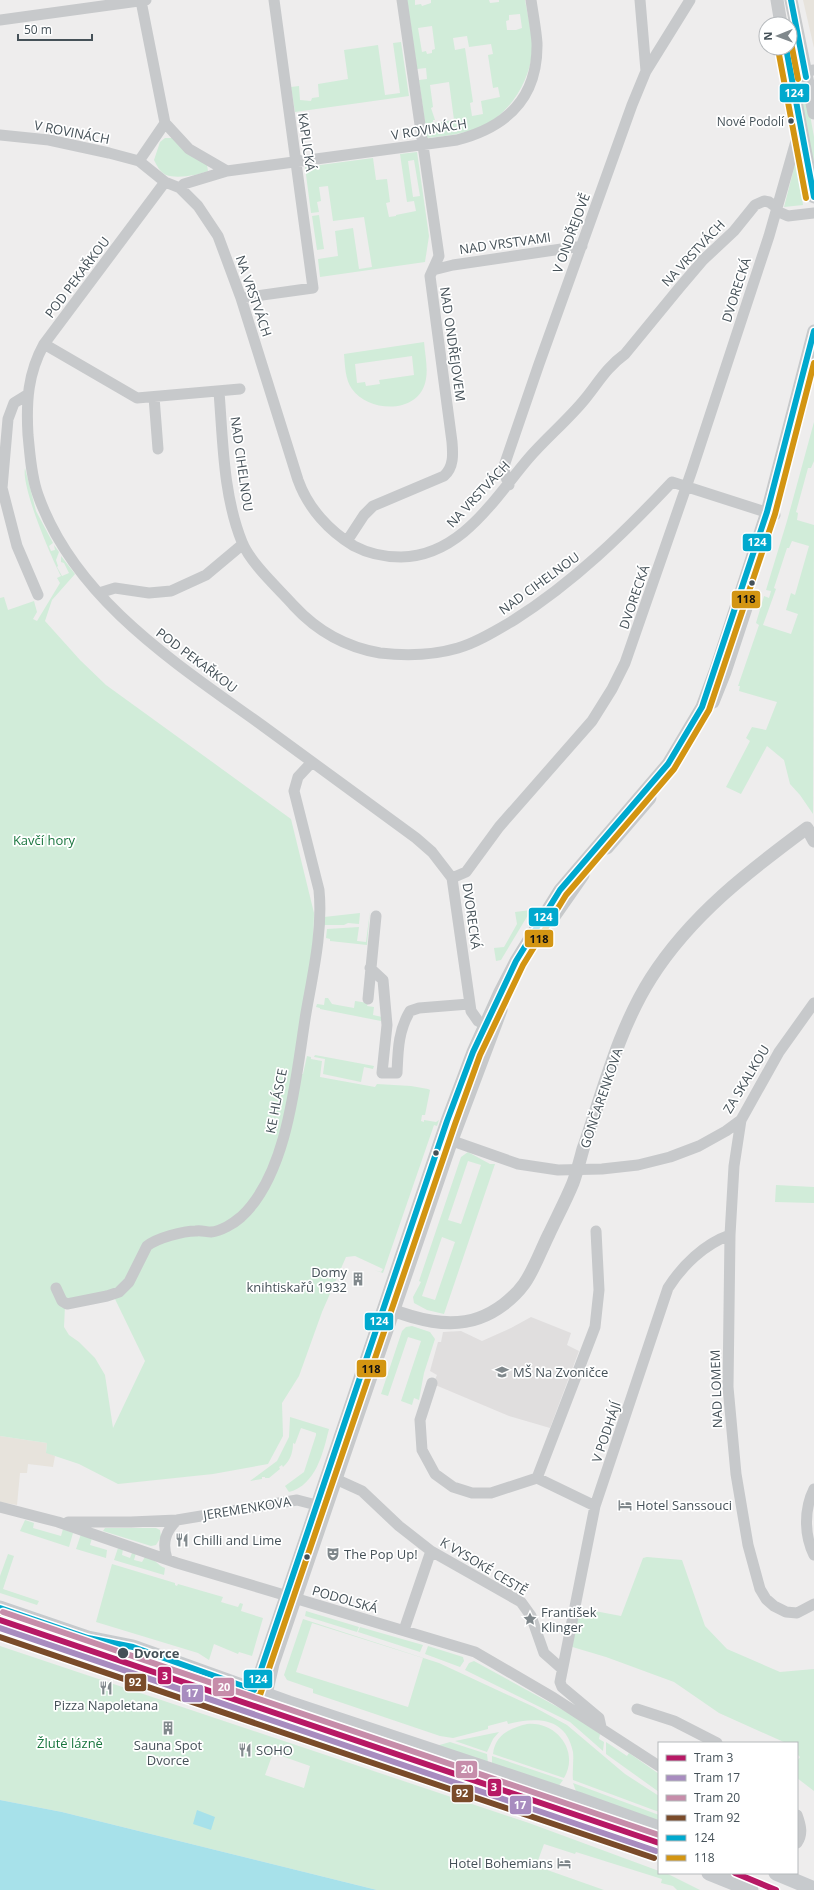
<svg xmlns="http://www.w3.org/2000/svg" width="814" height="1890" viewBox="0 0 814 1890" font-family="'Open Sans',sans-serif">
<rect width="100%" height="100%" fill="#eeeded"/>
<path fill="#e7e3dc" d="M803 0H814V48Z
M0 1436 47 1443 46 1452 55 1456 53 1467 28 1464 27 1473H20L17 1505 0 1502Z"/>
<path fill="#e0dede" d="M531 1317 571 1333 567 1345 579 1351 550 1428 509 1416 433 1384 437 1375 430 1371 438 1342H441L443 1332 461 1331 482 1341 511 1328Z"/>
<path fill="#d1ecd9" fill-rule="evenodd" d="M407 0H415V5L421 4 422 6 431 3V0H489L490 3 499 2V0H525C528 17 533 35 532 52 530 81 509 115 481 127 464 134 445 136 427 138L419 80 427 79 426 68 417 69ZM520 14 522 28 516 30H507L506 21 509 20V15ZM432 26 435 49 432 50V53L427 54 426 51 422 52 418 28ZM467 36 469 47 491 44 493 54 488 55 493 88 498 87 500 97 481 101 483 114 472 116 470 103 473 102 465 48 455 50 453 38ZM449 82 454 120 433 123V120H435L431 108 433 107 430 85Z
M401 42 409 96 295 112 291 87 299 86 300 100 311 101 312 98 319 97 318 84 348 79 344 50 378 45 385 95 400 93 393 43Z
M798 85H801L805 87 814 137V182Z
M165 138H173L207 165 208 171C199 175 177 179 166 175 160 172 157 166 154 160L160 142Z
M417 152 429 236 425 262 320 277 318 259 338 256 335 231 353 228 359 269 372 267 364 217 333 221 328 186 319 187 321 201 317 202 319 212 311 213 305 167 373 158 376 180 387 179 390 202 386 203 389 217 396 216V215L416 211 414 201 407 202 400 154ZM414 160 420 196 413 197 408 161Z
M795 164 798 170 803 205 784 207Z
M319 215 324 249 317 250 312 216Z
M424 342C425 354 428 368 426 379 420 415 369 413 352 389 345 380 345 365 344 354ZM412 356 414 375 379 380 380 384 366 386 365 382 357 383 355 364Z
M814 422V461L811 468H808L796 512 798 513 797 520 814 525 813 814 800 795 790 784 784 760 767 746 741 794 726 787 750 741 746 738 752 727 766 730 777 702 739 691 740 686H738L759 625 756 623 764 596 769 598 771 591 766 590 787 521ZM792 541 809 546 795 595 791 593 786 610 798 614 791 634 763 625 776 589 774 588 787 548H789Z
M25 468 36 511 53 543 49 546 51 551 55 550 54 545 59 552 56 560 58 566 57 567 62 576 69 573 64 563 61 562V556L75 574 52 600 45 621 80 660 106 685 291 819 314 913 313 949 293 1072 303 1074 307 1056 311 1057V1059L322 1061 320 1077 375 1087 377 1084 411 1086 428 1089 430 1090 425 1115H422L421 1121 424 1122V1120L436 1122 439 1120 437 1126 434 1125 383 1273 374 1270 381 1272 383 1269 355 1256 346 1257 322 1312 299 1376 282 1403 283 1436 268 1464 213 1474 118 1484 79 1464 46 1453 47 1443 0 1436V598L4 597 8 610 34 601 37 612 33 619 37 621 60 583 57 578 61 576C51 557 21 487 25 468ZM115 1299 145 1361 113 1428 105 1375 95 1358 79 1342 69 1335 64 1327 65 1306 87 1305Z
M531 910 501 960 496 961 494 948 504 947 517 924 515 912Z
M370 911 367 945 330 941V939L326 938 327 929 359 927 357 941 366 942Z
M360 913 359 924 348 923 344 925H324V917Z
M325 998H328L332 1004 354 1008 355 1001 368 1003 367 1006 374 1007 373 1015 382 1017 381 1021 320 1009V1008L316 1007 317 1004 324 1005Z
M315 1055 374 1066 373 1069 364 1067 361 1082 323 1074 325 1059 314 1057Z
M468 1152 490 1164H495L444 1314 427 1310 414 1303 413 1297 421 1282 419 1281 461 1157ZM468 1161 481 1165 461 1224 448 1220ZM442 1237 455 1242 435 1300 422 1296Z
M776 1185 814 1187V1203L775 1202Z
M412 1326 430 1332 435 1339 424 1373 419 1400 414 1398 412 1405 401 1401 421 1341 408 1337 388 1396 381 1394 402 1331 406 1327Z
M290 1417 329 1429C323 1453 316 1485 289 1492L285 1486 304 1472 316 1435V1433L301 1428 295 1444 293 1443C293 1451 291 1460 283 1467L282 1465 279 1467 280 1469 269 1478H265V1477H262V1479L250 1481 277 1461 289 1437Z
M25 1520 34 1523 33 1528 61 1536 63 1529 73 1533 69 1547 20 1531Z
M105 1528H156L160 1530 161 1537 156 1545 151 1546 103 1531Z
M81 1534 92 1538 90 1545 107 1550 106 1558 76 1549Z
M118 1548 123 1549 122 1555 130 1558 132 1553H136L134 1560 142 1562 146 1555C154 1558 157 1565 165 1568L164 1575 114 1560Z
M8 1554 14 1556 3 1589 39 1601 37 1605 0 1593V1576Z
M647 1557 682 1560 705 1626 727 1649 780 1672 814 1669V1791L797 1778V1761L800 1757 797 1754V1743H786L719 1713 674 1682 606 1657 569 1646 579 1608 621 1616 643 1558Z
M112 1564 175 1583V1585L177 1586 178 1584 223 1597 221 1602 238 1607 240 1603 243 1604 241 1611 263 1618 252 1656 239 1652 238 1654 214 1644 209 1660 198 1653 96 1622Z
M306 1611 359 1627 357 1632 305 1616Z
M303 1619 439 1663 534 1707 567 1725 625 1774 659 1796V1812L573 1780C572 1771 574 1761 573 1752 566 1716 535 1717 508 1724L507 1721 488 1726V1729L453 1738 440 1736 313 1693V1689L287 1680 284 1675ZM312 1623 423 1658 408 1707 296 1672Z
M360 1627 423 1645 420 1652 358 1632Z
M0 1646 529 1823 659 1871V1873H666L700 1890H677L673 1886 661 1883 662 1879 576 1852 575 1854 544 1844 536 1866 604 1890H377L62 1812 0 1800ZM273 1753 310 1766 304 1788 265 1775Z
M428 1646 463 1657 464 1661 460 1667 425 1654Z
M474 1661 574 1716 600 1734 599 1739 604 1742 603 1751 570 1722 465 1670 469 1663Z
M527 1724C556 1721 580 1751 564 1778L493 1754C495 1735 510 1728 527 1724Z
M499 1732 493 1739 487 1752 455 1741Z
M450 1742 487 1754 488 1763 436 1746Z
M606 1742 627 1756 629 1753 659 1774V1792L606 1754Z
M492 1756 563 1780 558 1787 492 1763Z
M573 1783 659 1815V1822L577 1794Z"/>
<path fill="#a7e1ea" d="M0 1800 62 1812 377 1890H0Z
M197 1810 215 1817 211 1830 193 1824Z"/>
<g fill="none" stroke-linecap="round" stroke-linejoin="round">
<path stroke="#c7c9cb" stroke-width="11" d="M640 0 646 71
M141 1 165 123
M0 20 146 0
M791 74 814 70
M165 123 189 149 227 171
M0 135 49 140 109 153 139 161 165 182 180 188 198 206 218 236 241 298 298 480C308 508 329 531 354 546 369 554 383 557 401 557 461 556 494 499 528 459 546 438 568 420 585 399 598 383 607 367 625 354L680 287 703 260 734 231 755 205 764 201 769 202 776 207 779 212 788 216 814 213
M139 161 165 123
M165 182 44 344C28 373 26 401 28 435 30 454 31 476 38 495 75 600 177 664 263 726 314 763 365 801 416 838L432 852 452 878 471 1011 478 1021 492 1029
M180 188 184 184 227 171 457 140C507 127 538 98 537 43 536 29 533 14 531 0
M433 270 453 265 582 246
M241 298 313 288 274 0
M44 344 137 398 240 389
M219 392C223 441 223 495 242 542 251 564 278 588 294 606 318 632 345 647 380 653 405 656 434 655 458 648 478 642 497 630 514 620 574 582 624 533 672 482L775 515
M27 395 14 403 8 419 2 488 17 546 38 595
M154 397 158 449
M509 485 505 475 504 466 539 364 632 105 646 71 690 0
M347 541 364 515 373 506 444 476C454 467 453 454 452 442L430 276 439 256 402 0
M99 593 115 588 149 593 171 591 206 575 243 544
M452 878 466 872 499 827 592 721 612 689 625 663 692 470 769 236 800 127
M370 968 383 980 387 1025 382 1073H397C398 1051 398 1031 410 1011L419 1008 469 1004
M368 999 376 916
M741 1120 734 1166 730 1235 728 1387 736 1474 748 1545 760 1589 766 1599 774 1606 786 1612 797 1613 814 1604
M444 1138 518 1164 558 1170 602 1169 638 1165 670 1157 699 1146 726 1131 741 1120 779 1052 814 1003
M56 1288 62 1301 67 1304 107 1296 119 1292 129 1282 147 1246C157 1238 183 1231 196 1231 201 1230 206 1232 211 1232 221 1231 233 1224 241 1217 289 1173 296 1074 306 1013 313 973 323 930 319 890L294 791 298 777 312 762
M432 1383 420 1420 422 1450 435 1474 453 1487 472 1493H491L537 1478
M329 1476 362 1491 399 1526 431 1551 521 1602 531 1616 544 1653 561 1668
M814 1489C804 1509 804 1535 814 1555
M595 1506 537 1478 595 1327 599 1290 596 1231
M0 1507 58 1522 177 1563 475 1652 554 1698 659 1766
M68 1522H131L177 1520 297 1500 324 1507
M167 1559C162 1543 165 1532 177 1520
M404 1630 431 1551
M637 1709 674 1721 717 1743
M601 1727 599 1718 562 1687 560 1682 595 1506 668 1288C682 1266 704 1244 730 1235
M797 1815C801 1826 803 1834 797 1843"/>
<path stroke="#c7c9cb" stroke-width="13" d="M777 0 781 24
M791 0 814 113
M786 48 814 197
M713 702 725 672 750 596
M607 848 650 798
M553 918 583 875
M387 1308C415 1319 449 1329 479 1318 496 1312 513 1299 524 1284 534 1270 541 1250 549 1234 557 1217 566 1200 573 1183 577 1172 580 1160 583 1149 603 1092 618 1030 651 978 691 915 749 871 807 828L814 841
M247 1712 447 1121 473 1052 500 992 516 961 560 890 668 764 702 707 716 669 767 512 814 331
M261 1716 273 1664 336 1479 452 1140 501 1010"/>
<path stroke="#c7cacd" stroke-width="15" d="M0 1608 88 1638 133 1647 289 1703 578 1799 659 1828
M0 1625 67 1648 115 1669 215 1703 275 1721 597 1830 659 1853
M709 1873 751 1890
M776 1873 814 1889"/>
<g stroke="#fff" stroke-width="9">
<path id="bus-1" d="M791 0 806 77
M786 48 814 197
M0 1608 88 1638 133 1647 254 1690 447 1121 473 1052 516 961 560 890 668 764 702 707 767 512 814 331"/>
</g>
<g stroke="#fff" stroke-width="9">
<path id="bus-2" d="M790 37 798 79
M778 49 806 198
M0 1616 85 1646 131 1655 252 1698 260 1695 455 1124 480 1055 523 965 566 895 674 769 709 710 775 514 814 363"/>
</g>
<use href="#bus-1" stroke="#00a9ce" stroke-width="6"/>
<use href="#bus-2" stroke="#d39512" stroke-width="6"/>
<g stroke="#fff" stroke-width="9">
<path id="tram-1" d="M0 1620 659 1843
M735 1873 776 1890"/>
</g>
<g stroke="#fff" stroke-width="9">
<path id="tram-2" d="M0 1628 656 1851"/>
</g>
<g stroke="#fff" stroke-width="9">
<path id="tram-3" d="M3 1612 659 1835"/>
</g>
<g stroke="#fff" stroke-width="9">
<path id="tram-4" d="M0 1637 654 1858"/>
</g>
<use href="#tram-1" stroke="#b71965" stroke-width="6"/>
<use href="#tram-2" stroke="#a88cbf" stroke-width="6"/>
<use href="#tram-3" stroke="#c68daa" stroke-width="6"/>
<use href="#tram-4" stroke="#7a4b2a" stroke-width="6"/>
</g>
<defs>
<g id="building-bare" transform="scale(1.08)"><path d="M-4-6H4V6H1V3H-1V6H-4ZM-2.5-4.3h1.7v1.8h-1.7ZM.8-4.3h1.7v1.8H.8ZM-2.5-1h1.7V.8h-1.7ZM.8-1h1.7V.8H.8Z" fill="#80888c" stroke="#fff" stroke-width="2.5" paint-order="stroke"/></g>
<g id="school-bare" transform="scale(1.08)"><path d="M0-5L7-2L0 1L-7-2ZM-4 1L0 2.5L4 1V4Q0 6-4 4Z" fill="#80888c" stroke="#fff" stroke-width="2.5" paint-order="stroke"/></g>
<g id="hotel-bare" transform="scale(1.08)"><path d="M-6-4.5h1.5V1H6V5H4.5V3h-9V5H-6ZM-4 0a1.8 1.8 0 1 1 3.6 0ZM.5 0V-2.5h3Q6-2.5 6 0Z" fill="#80888c" stroke="#fff" stroke-width="2.5" paint-order="stroke"/></g>
<g id="restaurant-bare" transform="scale(1.08)"><path d="M-5-6h1v4h1v-4h1v4h1v-4h1v5L-1.5 .5V6h-2V.5L-5-1ZM5-6V6H3V1.5H1.5Q1.5-4 5-6Z" fill="#80888c" stroke="#fff" stroke-width="2.5" paint-order="stroke"/></g>
<g id="theatre-bare" transform="scale(1.08)"><path d="M-5-5.5Q0-4 5-5.5V0Q5 5 0 6Q-5 5-5 0ZM-3.3-2.5H-1v1.5H-3.3ZM1-2.5H3.3v1.5H1ZM-2.8 1Q0 5.5 2.8 1Z" fill="#80888c" stroke="#fff" stroke-width="2.5" paint-order="stroke"/></g>
<g id="sight-bare" transform="scale(1.08)"><path d="M0-6L1.8-2.2L6-1.7L2.9 1.2L3.7 5.4L0 3.3L-3.7 5.4L-2.9 1.2L-6-1.7L-1.8-2.2Z" fill="#80888c" stroke="#fff" stroke-width="2.5" paint-order="stroke"/></g>
</defs>
<g fill-rule="evenodd">
<use href="#building-bare" x="358" y="1279"/>
<use href="#school-bare" x="502" y="1372"/>
<use href="#hotel-bare" x="625" y="1505"/>
<use href="#restaurant-bare" x="182" y="1540"/>
<use href="#theatre-bare" x="333" y="1554"/>
<use href="#sight-bare" x="530" y="1619"/>
<use href="#restaurant-bare" x="106" y="1688"/>
<use href="#building-bare" x="168" y="1728"/>
<use href="#restaurant-bare" x="245" y="1750"/>
<use href="#hotel-bare" x="564" y="1863"/>
</g>
<g fill="#455158" stroke="#fff" stroke-width="1.5">
<circle cx="791" cy="121" r="3.5"/>
<circle cx="752" cy="583" r="3.5"/>
<circle cx="436" cy="1153" r="3.5"/>
<circle cx="307" cy="1557" r="3.5"/>
<circle cx="123" cy="1653" r="6"/>
</g>
<g text-anchor="middle" stroke-width="3.5" stroke-linejoin="round" paint-order="stroke">
<g font-size="12" fill="#455158" stroke="#fff" text-anchor="end">
<text x="784" y="126">Nové Podolí</text>
</g>
<g font-size="13" fill="#455158" stroke="#fff">
<text transform="translate(429 129) rotate(-9)" y="5">V ROVINÁCH</text>
<text transform="translate(72 132) rotate(11)" y="5">V ROVINÁCH</text>
<text transform="translate(307 142) rotate(82)" y="5">KAPLICKÁ</text>
<text transform="translate(571 233) rotate(-70)" y="5">V ONDŘEJOVĚ</text>
<text transform="translate(505 243) rotate(-8)" y="5">NAD VRSTVAMI</text>
<text transform="translate(693 253) rotate(-47)" y="5">NA VRSTVÁCH</text>
<text transform="translate(77 277) rotate(-53)" y="5">POD PEKAŘKOU</text>
<text transform="translate(736 290) rotate(-72)" y="5">DVORECKÁ</text>
<text transform="translate(254 296) rotate(71)" y="5">NA VRSTVÁCH</text>
<text transform="translate(453 344) rotate(82)" y="5">NAD ONDŘEJOVEM</text>
<text transform="translate(242 464) rotate(82)" y="5">NAD CIHELNOU</text>
<text transform="translate(478 494) rotate(-47)" y="5">NA VRSTVÁCH</text>
<text transform="translate(539 583) rotate(-36)" y="5">NAD CIHELNOU</text>
<text transform="translate(634 597) rotate(-71)" y="5">DVORECKÁ</text>
<text transform="translate(197 660) rotate(37)" y="5">POD PEKAŘKOU</text>
<text transform="translate(472 916) rotate(82)" y="5">DVORECKÁ</text>
<text transform="translate(746 1079) rotate(-59)" y="5">ZA SKALKOU</text>
<text transform="translate(601 1098) rotate(-71)" y="5">GONČARENKOVA</text>
<text transform="translate(276 1101) rotate(-79)" y="5">KE HLÁSCE</text>
<text transform="translate(716 1389) rotate(-92)" y="5">NAD LOMEM</text>
<text transform="translate(606 1432) rotate(-71)" y="5">V PODHÁJÍ</text>
<text transform="translate(247 1508) rotate(-9)" y="5">JEREMENKOVA</text>
<text transform="translate(484 1566) rotate(31)" y="5">K VYSOKÉ CESTĚ</text>
<text transform="translate(345 1599) rotate(16)" y="5">PODOLSKÁ</text>
</g>
<g font-size="13" fill="#1a763f" stroke="#fff">
<text x="44" y="845">Kavčí hory</text>
<text x="70" y="1748">Žluté lázně</text>
</g>
<g font-size="13" fill="#455158" stroke="#fff" text-anchor="start">
<text x="347" y="1277" text-anchor="end">Domy<tspan x="347" dy="15">knihtiskařů 1932</tspan></text>
<text x="513" y="1377">MŠ Na Zvoničce</text>
<text x="636" y="1510">Hotel Sanssouci</text>
<text x="193" y="1545">Chilli and Lime</text>
<text x="344" y="1559">The Pop Up!</text>
<text x="541" y="1617">František<tspan x="541" dy="15">Klinger</tspan></text>
<text x="106" y="1710" text-anchor="middle">Pizza Napoletana</text>
<text x="168" y="1750" text-anchor="middle">Sauna Spot<tspan x="168" dy="15">Dvorce</tspan></text>
<text x="256" y="1755">SOHO</text>
<text x="553" y="1868" text-anchor="end">Hotel Bohemians</text>
</g>
<g font-size="13" font-weight="bold" fill="#455158" stroke="#fff" text-anchor="start">
<text x="134" y="1658">Dvorce</text>
</g>
</g>
<g stroke="#fff" stroke-width="1.5">
<rect x="779" y="83" width="31" height="20" rx="4" fill="#00a9ce"/>
<rect x="742" y="533" width="30" height="19" rx="4" fill="#00a9ce"/>
<rect x="731" y="590" width="30" height="19" rx="4" fill="#d39512"/>
<rect x="528" y="907" width="31" height="20" rx="4" fill="#00a9ce"/>
<rect x="524" y="929" width="30" height="19" rx="4" fill="#d39512"/>
<rect x="364" y="1312" width="30" height="19" rx="4" fill="#00a9ce"/>
<rect x="356" y="1359" width="31" height="19" rx="4" fill="#d39512"/>
<rect x="157" y="1666" width="15" height="19" rx="4" fill="#b71965"/>
<rect x="243" y="1669" width="30" height="20" rx="4" fill="#00a9ce"/>
<rect x="124" y="1673" width="23" height="19" rx="4" fill="#7a4b2a"/>
<rect x="212" y="1677" width="23" height="20" rx="4" fill="#c68daa"/>
<rect x="181" y="1684" width="23" height="19" rx="4" fill="#a88cbf"/>
<rect x="455" y="1760" width="23" height="19" rx="4" fill="#c68daa"/>
<rect x="487" y="1778" width="15" height="19" rx="4" fill="#b71965"/>
<rect x="451" y="1784" width="23" height="19" rx="4" fill="#7a4b2a"/>
<rect x="509" y="1795" width="23" height="20" rx="4" fill="#a88cbf"/>
</g>
<g font-size="11" text-anchor="middle" font-weight="bold" fill="#fff">
<text x="794" y="97">124</text>
<text x="757" y="546">124</text>
<text x="543" y="921">124</text>
<text x="379" y="1325">124</text>
<text x="165" y="1680">3</text>
<text x="258" y="1683">124</text>
<text x="135" y="1686">92</text>
<text x="224" y="1691">20</text>
<text x="192" y="1697">17</text>
<text x="467" y="1773">20</text>
<text x="494" y="1791">3</text>
<text x="462" y="1797">92</text>
<text x="520" y="1809">17</text>
</g>
<g font-size="11" text-anchor="middle" font-weight="bold" fill="#111">
<text x="746" y="603">118</text>
<text x="539" y="943">118</text>
<text x="371" y="1373">118</text>
</g>
<rect x="658" y="1742" width="140" height="132" fill="#ffffff" stroke="#b5b9bc"/>
<rect x="666" y="1755" width="20" height="6" fill="#b71965" stroke="#b5b9bc"/>
<text x="694" y="1762" font-size="12" fill="#455158">Tram 3</text>
<rect x="666" y="1775" width="20" height="6" fill="#a88cbf" stroke="#b5b9bc"/>
<text x="694" y="1782" font-size="12" fill="#455158">Tram 17</text>
<rect x="666" y="1795" width="20" height="6" fill="#c68daa" stroke="#b5b9bc"/>
<text x="694" y="1802" font-size="12" fill="#455158">Tram 20</text>
<rect x="666" y="1815" width="20" height="6" fill="#7a4b2a" stroke="#b5b9bc"/>
<text x="694" y="1822" font-size="12" fill="#455158">Tram 92</text>
<rect x="666" y="1835" width="20" height="6" fill="#00a9ce" stroke="#b5b9bc"/>
<text x="694" y="1842" font-size="12" fill="#455158">124</text>
<rect x="666" y="1855" width="20" height="6" fill="#d39512" stroke="#b5b9bc"/>
<text x="694" y="1862" font-size="12" fill="#455158">118</text>
<g transform="translate(778 36) rotate(269)"><circle r="19" fill="#ffffff" stroke="#b5b9bc"/>
<path d="M0-3L7 15L0 10L-7 15Z" fill="#80888c"/>
<text y="-6" font-size="11" font-weight="bold" text-anchor="middle" fill="#455158">N</text>
</g>
<path d="M18 34v6h74v-6" fill="none" stroke="#455158" stroke-width="2"/>
<text x="24" y="34" font-size="12" fill="#455158" stroke="#ffffff" stroke-width="3" paint-order="stroke">50 m</text>
</svg>
